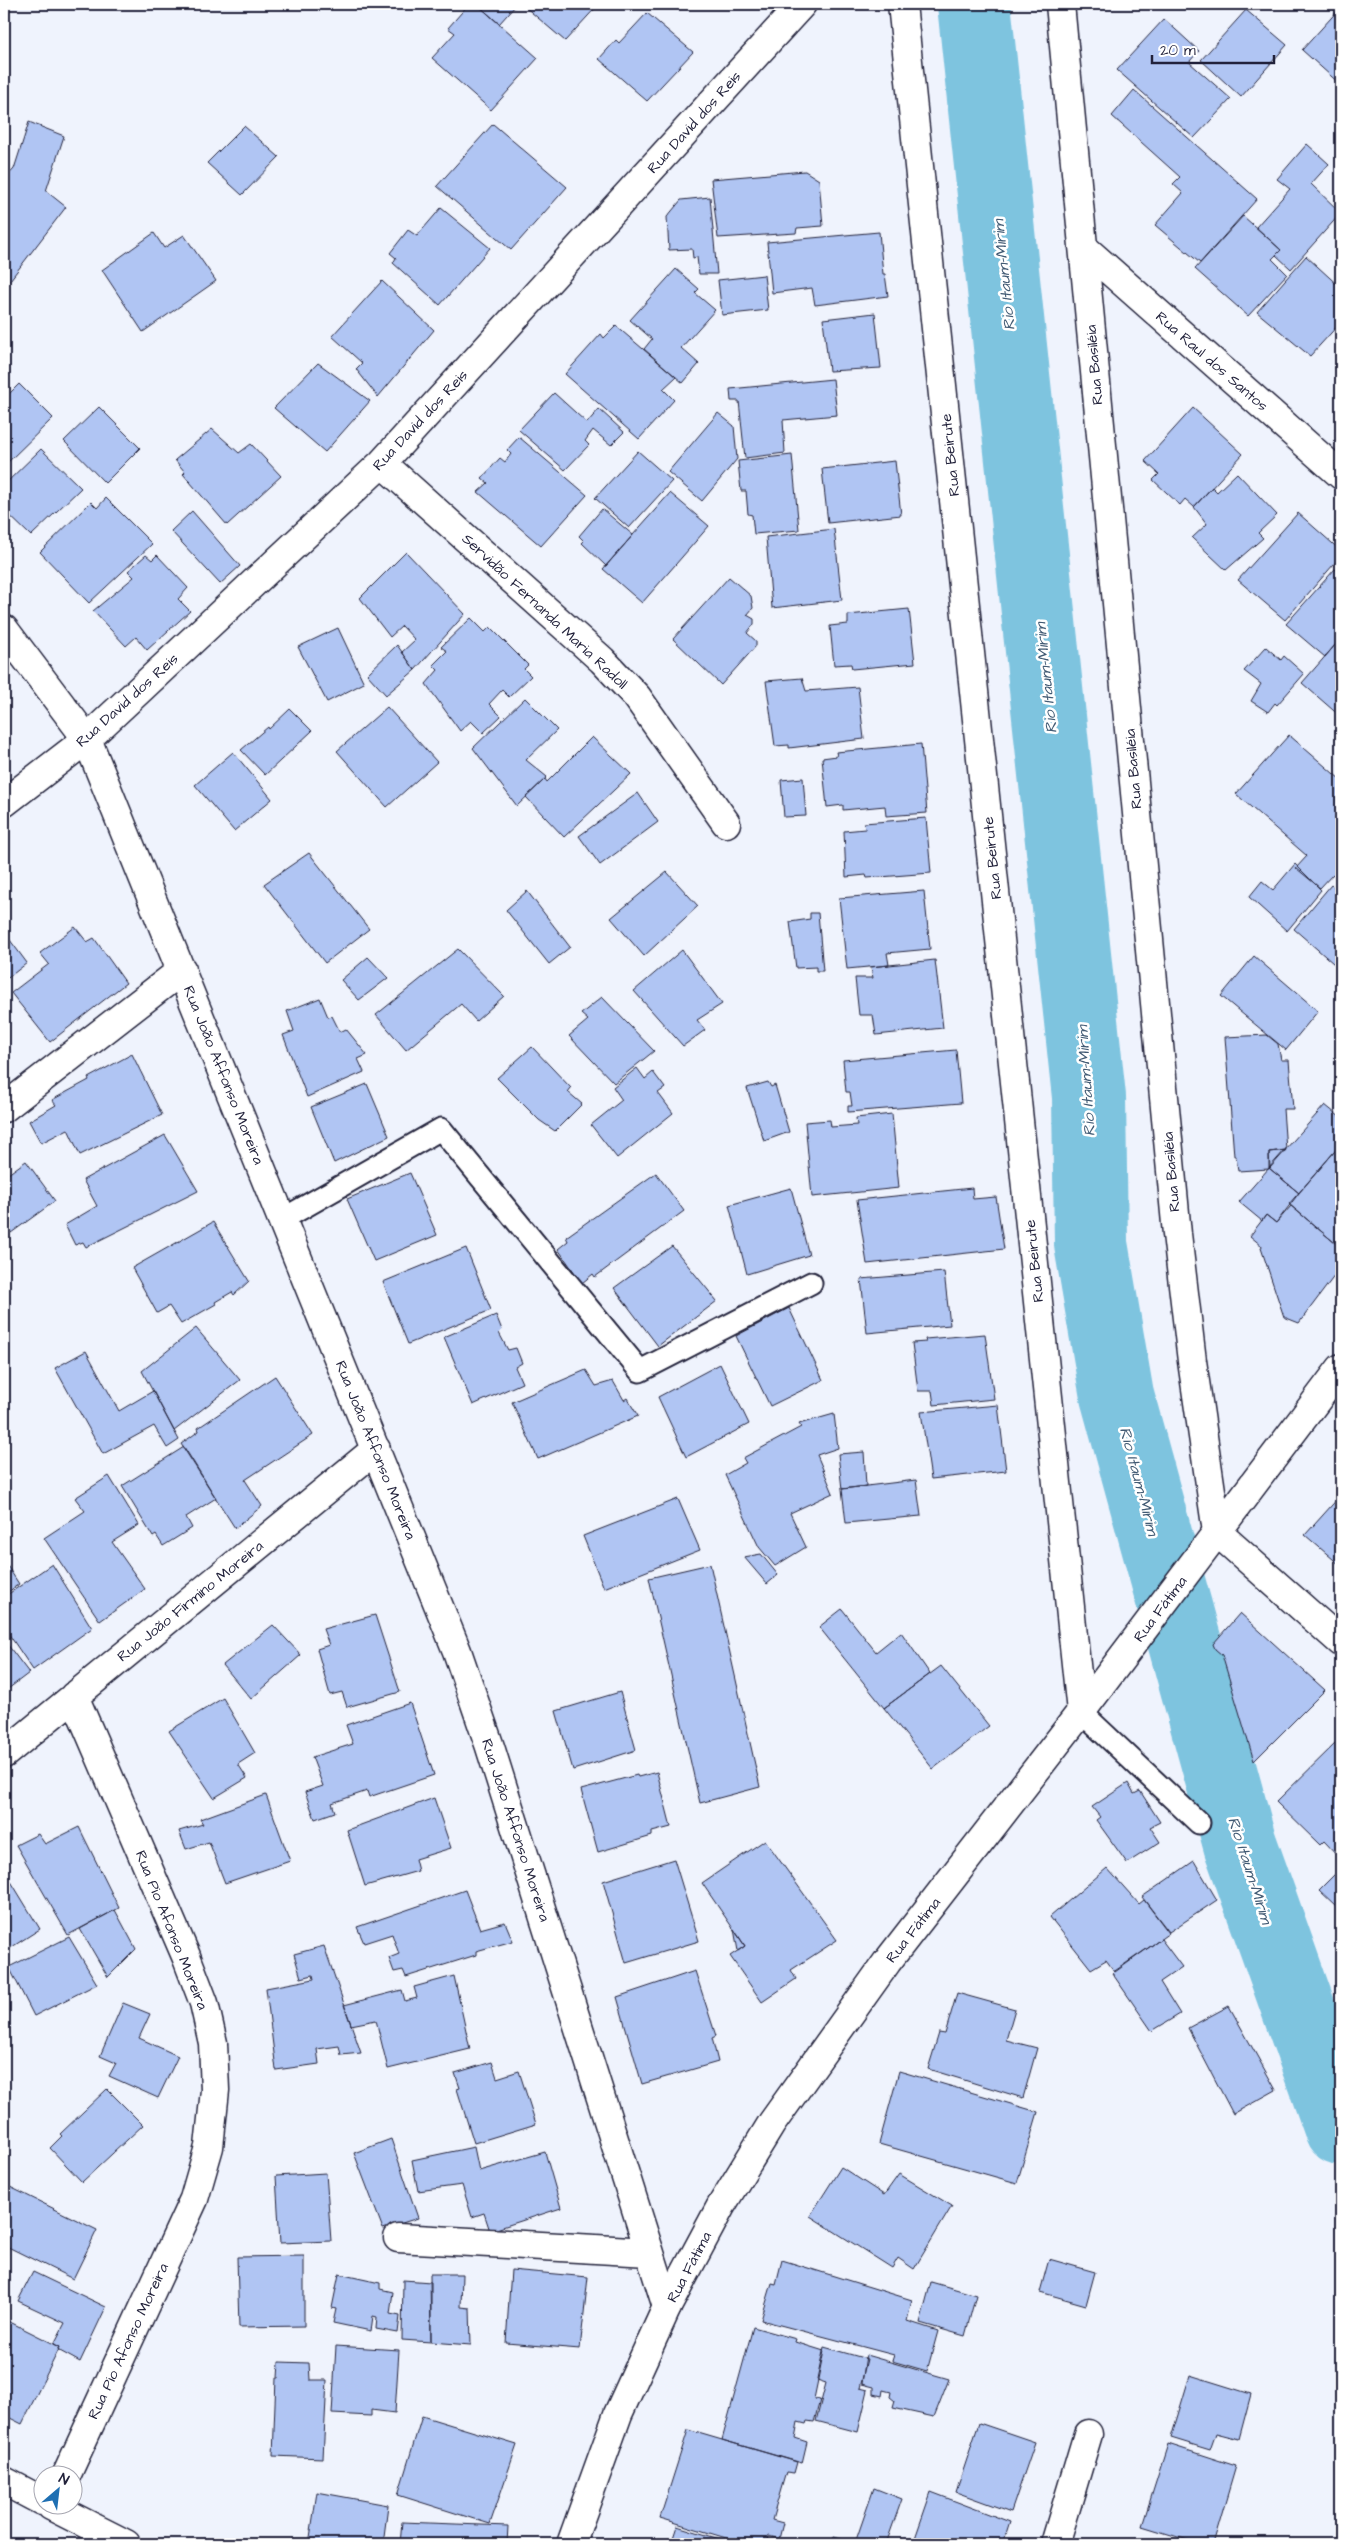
<svg xmlns="http://www.w3.org/2000/svg" width="1345" height="2548" viewBox="0 0 1345 2548" font-family="'Architects Daughter',sans-serif">
<rect width="100%" height="100%" fill="#eff3fd"/>
<filter id="ink" filterUnits="userSpaceOnUse"><feTurbulence type="fractalNoise" baseFrequency=".02" numOctaves="2"/><feDisplacementMap in="SourceGraphic" scale="10" xChannelSelector="R" yChannelSelector="G"/><feConvolveMatrix kernelMatrix="1 2 1 2 8 2 1 2 1" color-interpolation-filters="sRGB"/></filter>
<g filter="url(#ink)">
<g fill="none" stroke-linecap="round" stroke-linejoin="round">
<path stroke="#7ec4df" stroke-width="74" d="M974 4 1089 1097 1091 1244 1117 1396 1240 1844 1341 2128"/>
</g>
<path fill="#b0c5f3" stroke="#22223b" d="M469 4H477L538 58 491 110 432 58 455 33 448 28Z
M477 4H515L516 5 499 24Z
M526 4H599L565 41 524 6Z
M1341 7V85L1302 50Z
M1246 10 1287 45 1241 97 1201 60Z
M647 13 693 52 647 101 599 59 616 40 619 43Z
M1164 19 1199 51 1189 62 1231 99 1194 138 1117 70Z
M1134 90 1257 199 1200 263 1155 225 1183 193 1173 184 1180 177 1112 116Z
M29 122 64 136 46 191 66 207 4 288V180L14 169Z
M493 124 567 187 511 250 437 186Z
M244 126 279 157 242 195 207 163Z
M1307 144 1329 164 1311 184 1341 213 1291 269 1276 255 1281 250 1256 227 1290 189 1277 179Z
M805 171 819 180 823 226 797 228 796 233 718 238 711 179Z
M710 197 717 274H699L697 257 693 258 692 249 669 250 667 217 681 200Z
M441 208 490 248 440 305 393 263 396 258 390 253 408 230 417 236Z
M1243 216 1281 250 1272 259 1287 274 1248 316 1195 269Z
M879 232 883 274H885L888 296 815 305 812 288 772 293 767 242Z
M154 233 164 248 184 235 216 281 143 332 102 270Z
M1306 256 1341 288V322L1310 356 1257 312Z
M676 269 699 289 695 293 715 310 681 348 699 364 683 383 644 349 652 339 630 320Z
M764 275 768 310 722 315 718 280Z
M382 281 434 330 378 397 356 369 362 363 332 336Z
M875 313 881 368 829 371 823 319Z
M616 326 676 377 663 389 674 400 639 439 565 374 601 334 604 338Z
M318 363 370 401 325 452 274 408Z
M833 379 837 415 783 420 785 453 745 458 739 401H731L730 389Z
M19 384 53 418 4 466V399Z
M554 393 587 423 599 409 624 432 611 445 593 430 585 441 589 445 565 470 519 430Z
M99 407 140 448 105 483 64 441Z
M1193 408 1243 454 1194 507 1185 499 1180 505 1153 480 1159 474 1145 461Z
M718 413 734 426 737 459 702 501 668 472Z
M212 429 239 453 251 444 281 476 227 525 183 474 185 472 175 460Z
M519 437 587 495 541 546 478 492 488 483 482 478 500 458 505 462 511 454 507 450Z
M41 449 81 488 31 536 4 510V485Z
M638 451 672 481 629 528 595 498Z
M792 455 799 530 754 534 752 515 748 514 746 491H741L738 461Z
M895 461 901 515 828 523 822 469Z
M1237 473 1277 515 1258 533 1263 538 1226 570 1192 538 1207 524 1194 507 1212 487 1217 492Z
M670 493 709 526 642 603 603 569Z
M106 498 152 544 89 603 40 552 91 502 97 508Z
M602 509 633 535 606 566 582 543 584 541 579 536Z
M192 511 240 566 220 584 171 531Z
M1298 513 1341 551V556L1285 620 1238 580Z
M834 529 842 600 772 608 766 537Z
M406 552 465 614 415 670 402 652 415 640 402 626 390 637 360 598Z
M146 555 152 560 157 555 188 588 178 599 190 611 147 650 136 637 126 646 93 611 134 577 128 571Z
M1335 569 1341 574V638L1325 657 1286 624Z
M729 577 751 596 753 608 747 615 754 619V624L747 633 756 641V646L721 685 673 639Z
M909 609 915 663 852 669 851 664 834 665 830 626 848 624V615Z
M471 618 485 632 490 627 528 665 524 669 531 676 509 697 502 690 489 704 501 716 483 733 471 721 460 731 426 684 438 670 433 665 447 651 441 647Z
M338 628 364 683 327 702 298 647Z
M1336 644 1341 649V717L1302 683Z
M397 645 415 670 386 695 367 674Z
M1266 647 1281 660 1284 656 1304 674 1277 705 1275 703 1268 712 1251 701 1261 684 1244 671Z
M802 678 806 691 858 687 864 739 789 748V745L775 746 766 681Z
M525 698 557 730 526 760 547 777 517 806 473 748Z
M387 707 437 762 387 807 337 751Z
M290 709 312 731 265 775 241 750 268 727 269 729Z
M1289 735 1341 780V881L1333 874 1320 888 1296 868 1307 856 1236 794Z
M592 737 631 774 564 837 526 797 545 779 547 782Z
M921 744 927 813 886 816 885 806 843 810V805L827 807 822 758 837 756 836 752Z
M233 752 272 799 234 831 195 785Z
M803 778 806 816 784 817 781 780Z
M638 793 658 822 600 865 579 836Z
M926 818 931 873 867 878 866 875 846 877 844 831 865 829 864 823Z
M309 853 369 929 325 963 264 884Z
M1295 864 1321 890 1287 931 1249 897 1262 881 1273 890Z
M667 872 698 906 644 956 611 918Z
M1331 885 1341 894V970L1294 929Z
M527 891 570 947 549 964 506 910Z
M924 891 930 949 887 953 889 965 847 969 839 898Z
M810 913H818L823 971H816V967L796 968 790 922 810 919Z
M75 927 87 942 94 938 126 983 50 1042 11 993 49 964 40 953Z
M4 932 27 963 4 981Z
M458 949 504 996 476 1021 461 1004 406 1050 376 1015Z
M682 950 722 1004 697 1020 705 1030 683 1046 634 991Z
M1254 956 1318 1011 1286 1050 1221 996Z
M368 957 388 978 359 1000 341 980Z
M935 960 943 1028 876 1035 873 1015H859L855 978H873L871 967Z
M602 997 654 1051 614 1083 569 1036 588 1020 581 1014Z
M320 998 328 1017 332 1016 340 1032 346 1029 367 1055 358 1059 364 1072 307 1097 283 1035 294 1031 287 1011Z
M1267 1035 1278 1044 1281 1060H1289L1293 1109H1283L1286 1150 1269 1152V1169L1238 1171 1236 1156H1234L1225 1037Z
M532 1047 571 1088 568 1092 582 1104 555 1131 539 1120 497 1078Z
M956 1050 961 1103 848 1112V1106H852L850 1092H846L843 1060Z
M132 1054 162 1115 80 1155 68 1129 41 1143 29 1121 56 1105 52 1100 89 1080 88 1078Z
M637 1068 645 1079 653 1072 665 1088 658 1093 673 1113 617 1158 591 1125 622 1100 613 1087Z
M768 1082 771 1087 775 1085 789 1132 764 1141 747 1088Z
M367 1084 389 1136 334 1163 311 1107Z
M1325 1105 1341 1118V1144L1299 1193 1269 1168Z
M892 1114 899 1188 812 1197 805 1122 830 1120 831 1127 857 1125 856 1118Z
M165 1135 198 1191 86 1247 83 1242 75 1245 65 1225 97 1206 83 1180Z
M1341 1144V1248L1289 1204Z
M1286 1150 1270 1168 1269 1152Z
M26 1161 55 1201 11 1233 4 1223V1177Z
M1269 1168 1299 1193 1276 1223 1266 1215 1262 1221 1239 1202Z
M410 1173 437 1235 374 1261 347 1199Z
M656 1173 684 1211 595 1277 593 1274 582 1283 558 1249 568 1241 566 1237Z
M791 1188 809 1255 747 1274 729 1205Z
M972 1188 973 1199 996 1197 1004 1249 867 1264 857 1200Z
M1291 1206 1341 1248V1267L1299 1323 1284 1317 1261 1248 1262 1246 1250 1236 1266 1215 1276 1223Z
M213 1222 249 1281 234 1295 232 1292 215 1302 216 1304 181 1324 169 1306 157 1313 132 1268Z
M672 1246 717 1301 658 1346 614 1288Z
M466 1248 491 1310 408 1344 383 1282Z
M944 1272 950 1325 867 1333 861 1279Z
M789 1308 823 1380 770 1406 736 1336Z
M496 1315 502 1330 499 1333 508 1350 516 1348 522 1363 515 1367 522 1383 473 1405 444 1337Z
M196 1328 240 1380 174 1431 142 1371Z
M985 1334 994 1399 934 1405 932 1391H918L912 1343 926 1342 925 1339Z
M86 1351 119 1411 153 1391 179 1440 167 1448 154 1426 103 1454 55 1368Z
M720 1364 749 1424 686 1457 658 1397Z
M586 1370 596 1386 613 1381 624 1400 627 1398 638 1416 538 1459 512 1402Z
M275 1376 313 1435 245 1480 262 1506 235 1528 181 1444 199 1431 198 1428Z
M998 1405 1006 1471 931 1479 921 1412Z
M834 1414 838 1448 817 1455 833 1493 790 1513 806 1547 775 1566 759 1547 725 1475 746 1463 743 1458 801 1427 799 1424Z
M184 1447 216 1498 186 1517 192 1528 163 1546 156 1535 153 1537 122 1486Z
M864 1452 866 1486 842 1489 838 1454Z
M109 1476 139 1525 112 1542 145 1589 100 1621 44 1538 85 1511 75 1498Z
M916 1480 921 1516 846 1523 842 1489Z
M1341 1495V1566L1305 1535Z
M678 1499 700 1550 604 1588 583 1536Z
M761 1554 778 1575 767 1584 744 1557Z
M4 1561 19 1584 4 1595Z
M52 1564 92 1628 33 1670 4 1627V1597Z
M710 1564 760 1787 700 1803 649 1578Z
M842 1609 876 1652 901 1632 930 1674 884 1708 819 1627Z
M1240 1613 1325 1690 1254 1761 1222 1655 1215 1649 1213 1644Z
M375 1615 400 1692 347 1707 342 1692 330 1695 317 1649 329 1645 323 1629Z
M273 1625 301 1655 251 1699 223 1665Z
M4 1640 29 1673 4 1692Z
M941 1666 989 1726 933 1769 884 1708Z
M620 1692 636 1750 573 1770 556 1711Z
M223 1698 255 1753 238 1764 247 1778 214 1798 169 1731Z
M410 1703 434 1775 369 1797 367 1791 332 1803 335 1812 315 1819 305 1792 323 1786 312 1757 353 1744 346 1725Z
M1339 1740 1341 1742V1859L1324 1841 1320 1845 1276 1802Z
M657 1772 671 1827 652 1832V1836L598 1852 581 1790 637 1775 638 1777Z
M1128 1783 1134 1794 1140 1791 1160 1822 1150 1827 1160 1842 1127 1863 1096 1820 1100 1817 1092 1807Z
M266 1795 290 1861 225 1883 209 1842 186 1849 179 1831 203 1824 200 1819Z
M434 1798 451 1848 415 1859 418 1871 365 1886 347 1830Z
M79 1827 119 1908 68 1935 16 1845 38 1834 45 1844Z
M765 1840 837 1940 791 1970 796 1979 762 2002 730 1956 745 1946 702 1883Z
M674 1859 699 1941 626 1963 603 1881Z
M1194 1861 1217 1900 1169 1932 1142 1897Z
M1107 1868 1139 1904 1144 1900 1169 1933 1115 1972 1106 1960 1091 1969 1050 1917Z
M1341 1868V1902L1336 1906 1319 1890Z
M4 1870 40 1929 4 1952Z
M465 1890 480 1929 505 1922 513 1941 476 1951V1955L406 1977 403 1970 394 1972 389 1958 399 1954 392 1934 364 1943 357 1927Z
M115 1910 136 1949 108 1977 80 1929Z
M734 1929 745 1946 738 1951Z
M69 1937 97 1984 34 2016 9 1967Z
M1161 1939 1182 1967 1160 1982 1180 2014 1152 2031 1112 1973Z
M324 1946 361 2053 341 2055 339 2046 317 2049 319 2064 276 2070 266 1988 314 1979 313 1975 301 1978 294 1954Z
M695 1971 716 2036 712 2038 718 2062 642 2084 617 1997Z
M454 1976 470 2049 388 2069 376 2020 351 2025 344 2005 402 1990 405 2001 417 1998 414 1987Z
M957 1993 1015 2009 1006 2040 1037 2048 1023 2098 928 2069 939 2033 945 2034Z
M123 2003 150 2014 139 2038 178 2056 158 2098 109 2076 116 2063 100 2056Z
M1229 2006 1276 2090 1233 2114 1188 2028Z
M492 2062 497 2078 519 2071 536 2124 474 2143 457 2089 460 2088 455 2073Z
M899 2071 1038 2112 1017 2183 879 2144Z
M107 2089 143 2125 82 2182 50 2148 62 2136 60 2134Z
M391 2139 418 2218 383 2229 354 2153Z
M474 2147 479 2171 545 2152 561 2208 490 2231 484 2213 472 2217 462 2185 418 2191 412 2160Z
M841 2167 884 2195 899 2174 952 2206 914 2269 898 2258 892 2268 810 2216Z
M326 2173 331 2241 280 2243 276 2176Z
M4 2184 97 2230 73 2279 4 2245Z
M304 2256V2326L239 2327 237 2257Z
M1049 2259 1095 2272 1086 2305 1040 2292Z
M782 2260 912 2300 907 2321 938 2331 927 2371 892 2361 894 2355 761 2320 772 2283 776 2284Z
M511 2270 588 2277 580 2349 506 2343Z
M33 2272 106 2307 80 2362 58 2350 60 2347 54 2344 65 2323 18 2301Z
M339 2274 380 2283V2289L393 2292 390 2314 400 2316 398 2333 376 2329 377 2317 373 2316 371 2331 333 2323 336 2309 332 2308Z
M430 2274H462L461 2307 470 2308 471 2345 431 2342Z
M403 2280 431 2282V2342L402 2340Z
M931 2282 976 2295 965 2336 920 2323Z
M4 2319 60 2347 22 2424 4 2415Z
M753 2327 796 2339 795 2342 824 2351 814 2399 820 2400 814 2422 807 2421 806 2424 798 2422 795 2438 807 2442 802 2463 722 2440Z
M336 2346 399 2350 395 2413 371 2410V2416L332 2414Z
M824 2347 867 2359 860 2388 868 2390 858 2432 816 2421 826 2383 817 2380Z
M866 2355 949 2379 934 2417 893 2408 895 2401 890 2397 891 2392 883 2390 882 2396 874 2394V2387L862 2384Z
M279 2362 309 2363 310 2380H327L323 2458 273 2456 276 2378H278Z
M1190 2375 1251 2394 1239 2439 1216 2433 1210 2450 1171 2438Z
M422 2416 517 2445 490 2524 398 2495Z
M979 2423 1035 2442 1011 2512 956 2492Z
M688 2430 797 2462 794 2473 786 2472 772 2520 783 2523 779 2539 769 2536 767 2544H746L660 2518Z
M1168 2444 1236 2466 1213 2544H1201L1142 2526Z
M874 2488 902 2499 886 2544H832L834 2537 855 2543Z
M317 2492 388 2505 383 2544H309Z
M931 2492 1010 2522 1003 2544H913Z
M402 2522 508 2526 507 2544H400Z
M677 2526 736 2544H671Z"/>
<g fill="none" stroke-linecap="round" stroke-linejoin="round">
<g stroke="#22223b" stroke-width="25">
<path id="lane" d="M283 1219 441 1129 640 1371 811 1283
M1081 1712 1199 1823"/>
</g>
<g stroke="#22223b" stroke-width="31">
<path id="street" d="M902 4 1081 1712
M1060 4 1177 1234 1192 1361 1217 1532 1341 1642
M1083 247 1341 475
M382 463 602 660 637 697 726 823
M4 629 87 739 457 1651 490 1747 667 2307
M4 803 87 739 382 463 802 4
M4 1108 182 970
M4 1754 376 1449
M398 2238 649 2252
M66 2476 194 2199 209 2147 215 2090 213 2043 204 2003 186 1956 74 1696
M1055 2544 1088 2434"/>
</g>
<g stroke="#22223b" stroke-width="31">
<path id="secondary" d="M4 2481 42 2501
M51 2506 126 2544
M571 2544 618 2414 667 2307 721 2206 772 2123 887 1962 1081 1712 1341 1368"/>
</g>
<use href="#lane" stroke="#fff" stroke-width="21"/>
<use href="#street" stroke="#fff" stroke-width="28"/>
<use href="#secondary" stroke="#fff" stroke-width="28"/>
</g>
</g>
<g text-anchor="middle" stroke-width="5" stroke-linejoin="round" paint-order="stroke">
<g font-size="15" fill="#22223b" stroke="#fff">
<text transform="translate(694 122) rotate(-48)" y="5">Rua David dos Reis</text>
<text transform="translate(1212 361) rotate(41)" y="5">Rua Raul dos Santos</text>
<text transform="translate(1094 365) rotate(-95)" y="5">Rua Basiléia</text>
<text transform="translate(420 420) rotate(-47)" y="5">Rua David dos Reis</text>
<text transform="translate(950 455) rotate(-96)" y="5">Rua Beirute</text>
<text transform="translate(545 611) rotate(43)" y="5">Servidão Fernanda Maria Radoll</text>
<text transform="translate(127 700) rotate(-42)" y="5">Rua David dos Reis</text>
<text transform="translate(1133 769) rotate(-95)" y="5">Rua Basiléia</text>
<text transform="translate(992 858) rotate(-96)" y="5">Rua Beirute</text>
<text transform="translate(224 1075) rotate(68)" y="5">Rua João Affonso Moreira</text>
<text transform="translate(1171 1172) rotate(-95)" y="5">Rua Basiléia</text>
<text transform="translate(1034 1261) rotate(-96)" y="5">Rua Beirute</text>
<text transform="translate(376 1450) rotate(68)" y="5">Rua João Affonso Moreira</text>
<text transform="translate(190 1601) rotate(-39)" y="5">Rua João Firmino Moreira</text>
<text transform="translate(1160 1609) rotate(-53)" y="5">Rua Fátima</text>
<text transform="translate(516 1830) rotate(72)" y="5">Rua João Affonso Moreira</text>
<text transform="translate(172 1930) rotate(68)" y="5">Rua Pio Afonso Moreira</text>
<text transform="translate(913 1930) rotate(-52)" y="5">Rua Fátima</text>
<text transform="translate(689 2267) rotate(-62)" y="5">Rua Fátima</text>
<text transform="translate(128 2341) rotate(-65)" y="5">Rua Pio Afonso Moreira</text>
</g>
<g font-size="16" font-style="italic" fill="#425b74" stroke="#fff">
<text transform="translate(1003 275) rotate(-96)" y="6">Rio Itaum-Mirim</text>
<text transform="translate(1045 678) rotate(-96)" y="6">Rio Itaum-Mirim</text>
<text transform="translate(1085 1081) rotate(-94)" y="6">Rio Itaum-Mirim</text>
<text transform="translate(1140 1481) rotate(75)" y="6">Rio Itaum-Mirim</text>
<text transform="translate(1251 1870) rotate(72)" y="6">Rio Itaum-Mirim</text>
</g>
</g>
<rect width="1345" height="2548" fill="none" stroke="#fff" stroke-width="20"/>
<rect x="10" y="10" width="1325" height="2528" fill="none" stroke="#22223b" stroke-width="2" filter="url(#ink)"/>
<g transform="translate(58 2490) rotate(28)"><circle r="24" fill="#ffffff" stroke="#a7a7b1"/>
<path d="M0-4L9 19L0 12L-9 19Z" fill="#1f6fb2"/>
<text y="-8" font-size="14" font-weight="bold" text-anchor="middle" fill="#22223b">N</text>
</g>
<path d="M1152 55v8h122v-8" fill="none" stroke="#22223b" stroke-width="2.5"/>
<text x="1160" y="55" font-size="15" fill="#22223b" stroke="#ffffff" stroke-width="4" paint-order="stroke">20 m</text>
</svg>
